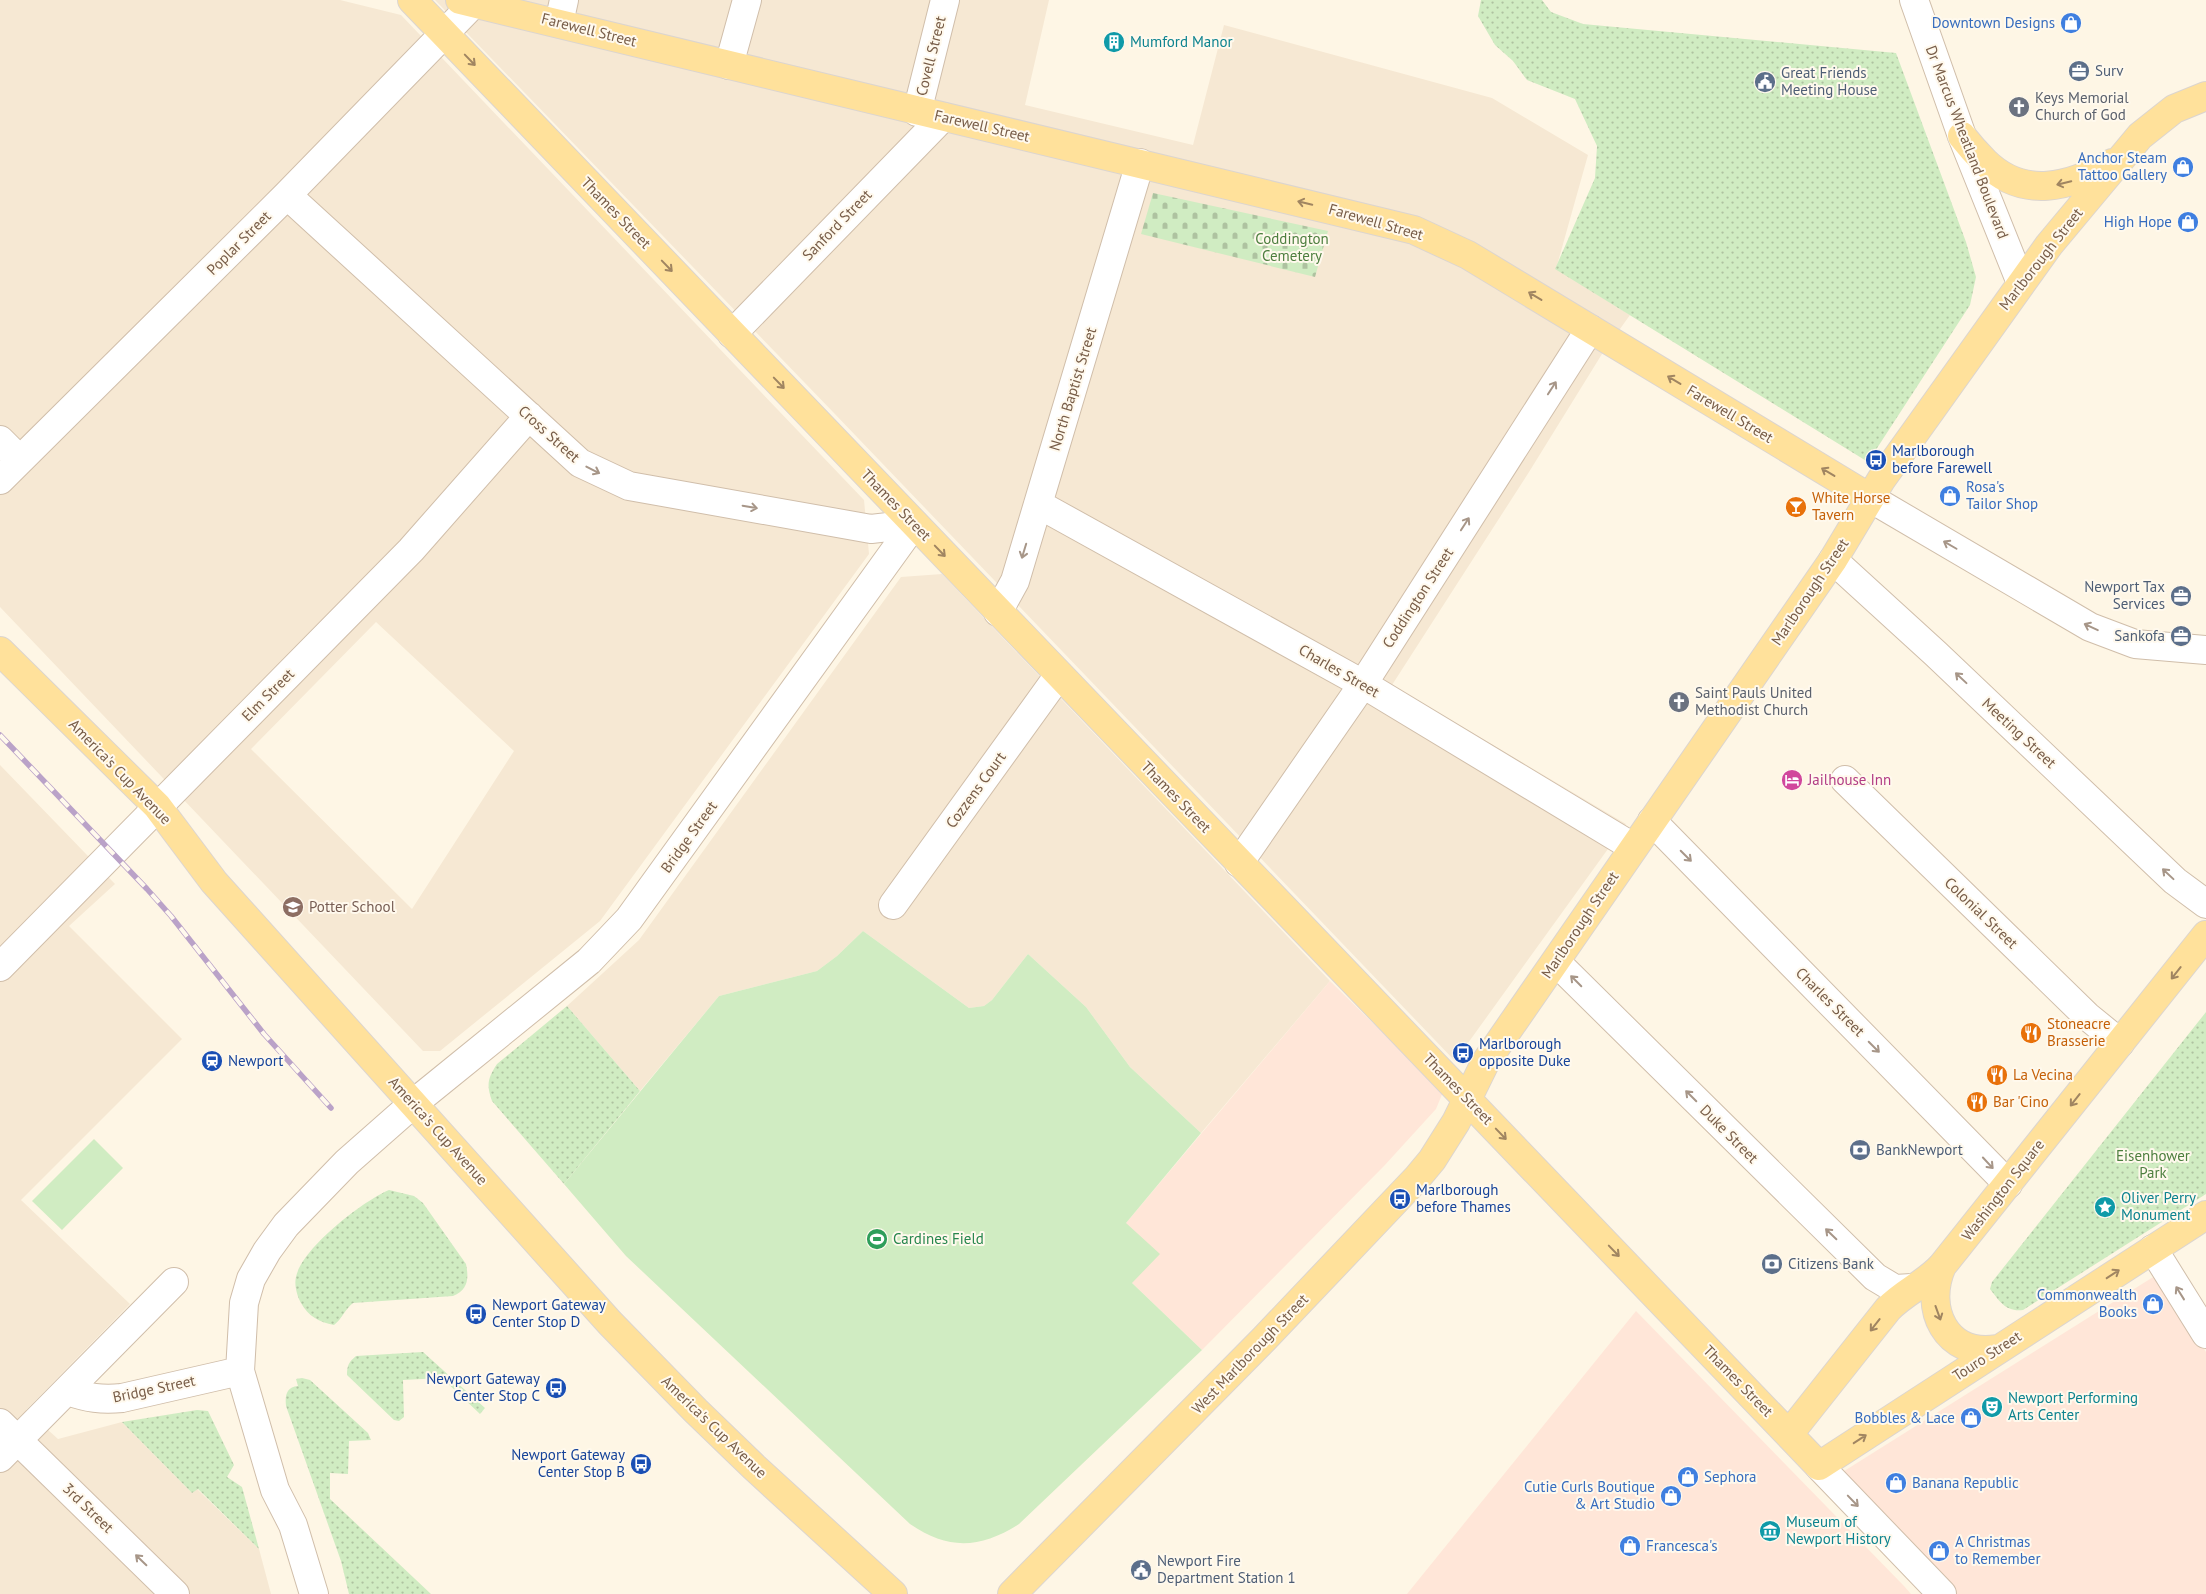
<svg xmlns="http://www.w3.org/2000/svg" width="2206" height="1594" viewBox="0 0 2206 1594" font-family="'PT Sans',sans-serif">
<defs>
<pattern id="grass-dots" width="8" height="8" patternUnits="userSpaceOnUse" patternTransform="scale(1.25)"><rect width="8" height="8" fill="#d0ecc2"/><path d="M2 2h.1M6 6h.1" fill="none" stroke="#aec2a0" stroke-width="1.8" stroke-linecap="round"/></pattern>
<pattern id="cemetery-stones" width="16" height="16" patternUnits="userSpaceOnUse" patternTransform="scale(1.25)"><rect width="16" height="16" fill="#d0ecc2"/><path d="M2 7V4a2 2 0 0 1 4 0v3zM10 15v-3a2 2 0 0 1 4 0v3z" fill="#aec2a0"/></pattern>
</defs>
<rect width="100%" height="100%" fill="#fef6e5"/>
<path fill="#f6e8d3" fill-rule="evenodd" d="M0 0H340L401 15 864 500 869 554 600 921 440 1051H423L0 607ZM376 622 514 751 412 909 251 749Z
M435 0H1049L1025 105 1193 145 1224 25 1492 98 1588 155 1556 269 1630 315 1602 354 1529 472 1392 685 1626 824 1455 1061 833 412Z
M942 574 1330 981 1201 1133 1130 1067 1086 1007 1028 954 992 1000 984 1006 969 1008 863 931 837 956 817 971 719 996 640 1091 567 1006 639 940 901 577Z
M0 765 115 884 69 926 182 1039 21 1200 130 1304 26 1410 58 1439 122 1422 192 1493 197 1489 259 1549 271 1594H0Z"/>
<path fill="#ffe6d8" d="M1330 981 1443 1092 1436 1109 1384 1166 1202 1350 1132 1283 1126 1223Z
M2158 1274 2206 1352V1594H1956L1841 1473Z
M1636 1311 1904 1586 1911 1594H1407Z"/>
<path fill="url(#grass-dots)" d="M1481 0H1542L1551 12 1583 24 1896 53 1966 242 1976 277 1970 305 1868 462 1555 269 1595 178 1597 146 1575 99 1527 80 1513 61 1495 45 1478 16Z
M567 1006 640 1091 564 1184 492 1101C486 1084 488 1078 497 1064Z
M2206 1012V1194L2023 1310C2006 1312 2000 1302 1990 1289L1992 1282Z
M389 1190 414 1196 423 1203 466 1264C469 1279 468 1290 453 1296L353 1303C345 1309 342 1319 334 1325 319 1322 308 1316 301 1303 297 1296 294 1285 296 1277 302 1248 363 1201 389 1190Z
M423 1352 485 1408 480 1414 442 1378 403 1380 404 1417 399 1421 394 1420 347 1375C347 1365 349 1362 356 1356Z
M302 1378 310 1380 368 1433 371 1440 349 1441 348 1474 330 1473V1499L431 1594H349L341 1561 286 1406C285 1396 286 1387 298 1386L296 1379Z
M197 1410 208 1411 234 1465 227 1477 242 1487 259 1549 198 1489 192 1493 122 1422Z"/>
<path fill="url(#cemetery-stones)" d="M1153 193 1328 231 1315 277 1141 234Z"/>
<path fill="#d0ecc2" d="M863 931 969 1008 984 1006 992 1000 1028 954 1086 1007 1130 1067 1201 1133 1126 1223 1160 1254 1132 1283 1202 1350 1019 1524C981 1548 949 1551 910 1524L626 1256 564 1184 719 996 817 971 837 956Z
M94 1139 123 1168 62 1230 32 1201Z"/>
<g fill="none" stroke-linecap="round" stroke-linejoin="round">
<g stroke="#d0beaa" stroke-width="30">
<path id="minor" d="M1914 0 1962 136 2021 283
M559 23 564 0
M729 65 747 0
M917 112 945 0
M287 195 580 463 629 486 871 529 914 524
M732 334 943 117
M0 440 20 460
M0 480 287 195 475 2
M1870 498 2090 627 2135 644 2206 650
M1038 504 1363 684 1633 847
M1833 560 1936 654 2175 881 2206 904
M998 612 1015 581 1140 163
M1845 780 2087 1016 2120 1043
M1652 821 2008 1184
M1239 863 1363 684 1590 329
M893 905 1059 675
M1556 962 1875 1277 1895 1289 1912 1288
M0 967 411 550 529 416
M2153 1249 2206 1334
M68 1391C87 1398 102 1400 122 1398L240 1371
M0 1423 175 1594
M0 1458 174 1282
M1819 1466 1942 1594
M314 1594 293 1525 275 1490 240 1371 244 1303 251 1279 267 1251 286 1225 347 1162 414 1103 589 961 629 919 914 524"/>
</g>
<g stroke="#dcd5cf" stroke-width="30">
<path id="major" d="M412 0 1819 1466 2206 1215
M460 0 1414 230 1468 255 1870 498
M1962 136C1969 145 1977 154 1985 162 2024 200 2070 187 2112 163
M0 651 157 806 214 882 610 1323 696 1411 754 1467 893 1594
M1942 1266C1923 1309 1946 1357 1997 1349
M1789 1434 1888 1309C1904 1292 1927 1283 1942 1266L2206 935
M1012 1594 1264 1339 1417 1178 1432 1160 1456 1122 1485 1063 1833 560 1881 480 2049 245 2140 136 2174 109 2206 96"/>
</g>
<use href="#minor" stroke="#fff" stroke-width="28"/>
<use href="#major" stroke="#ffe19b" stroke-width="28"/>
<g stroke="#baa2c8" stroke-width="5.5">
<path id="rail" d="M0 735 147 889 171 916 264 1034 331 1108"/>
</g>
<use href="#rail" stroke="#fff9ed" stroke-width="4" stroke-dasharray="11" stroke-linecap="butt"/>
</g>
<defs><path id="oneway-shaft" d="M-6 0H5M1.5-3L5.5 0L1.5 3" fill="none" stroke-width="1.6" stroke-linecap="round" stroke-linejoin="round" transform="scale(1.25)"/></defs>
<g stroke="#a08561">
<use href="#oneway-shaft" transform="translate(470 60) rotate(46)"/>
<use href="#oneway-shaft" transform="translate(2064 183) rotate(166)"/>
<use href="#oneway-shaft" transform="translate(1305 203) rotate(-166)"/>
<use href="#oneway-shaft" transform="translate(667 266) rotate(46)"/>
<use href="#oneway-shaft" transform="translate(1535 296) rotate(-149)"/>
<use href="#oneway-shaft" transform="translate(1674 380) rotate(-149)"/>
<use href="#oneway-shaft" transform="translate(779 383) rotate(46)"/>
<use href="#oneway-shaft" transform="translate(1828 472) rotate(-149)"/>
<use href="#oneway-shaft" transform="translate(940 551) rotate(46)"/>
<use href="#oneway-shaft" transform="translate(2176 973) rotate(128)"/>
<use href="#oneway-shaft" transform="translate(2075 1100) rotate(128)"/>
<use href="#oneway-shaft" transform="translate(1501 1134) rotate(46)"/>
<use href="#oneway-shaft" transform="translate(1614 1251) rotate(46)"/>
<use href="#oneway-shaft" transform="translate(2113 1274) rotate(-33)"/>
<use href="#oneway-shaft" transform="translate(1938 1313) rotate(70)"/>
<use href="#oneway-shaft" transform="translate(1875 1325) rotate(128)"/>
<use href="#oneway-shaft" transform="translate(1860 1439) rotate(-33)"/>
</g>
<g stroke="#a79688">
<use href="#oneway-shaft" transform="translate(1552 388) rotate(-57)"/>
<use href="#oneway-shaft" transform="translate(593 470) rotate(27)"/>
<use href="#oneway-shaft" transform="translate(750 507) rotate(10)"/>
<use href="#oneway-shaft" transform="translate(1465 524) rotate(-57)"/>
<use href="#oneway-shaft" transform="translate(1950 545) rotate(-150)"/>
<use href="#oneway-shaft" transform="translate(1024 551) rotate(107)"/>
<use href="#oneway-shaft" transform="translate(2091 627) rotate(-155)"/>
<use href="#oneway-shaft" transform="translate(1961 678) rotate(-137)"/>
<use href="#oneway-shaft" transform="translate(1686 856) rotate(45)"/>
<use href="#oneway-shaft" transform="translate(2168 874) rotate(-137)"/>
<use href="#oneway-shaft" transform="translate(1576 981) rotate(-135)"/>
<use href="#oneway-shaft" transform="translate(1874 1047) rotate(45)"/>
<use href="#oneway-shaft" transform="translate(1691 1096) rotate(-135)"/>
<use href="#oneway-shaft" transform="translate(1988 1163) rotate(47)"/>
<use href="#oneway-shaft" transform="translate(1831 1234) rotate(-136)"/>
<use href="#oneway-shaft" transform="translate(2180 1293) rotate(-122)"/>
<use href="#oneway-shaft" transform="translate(1853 1501) rotate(46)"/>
<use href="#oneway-shaft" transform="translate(141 1560) rotate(-136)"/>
</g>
<defs>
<g id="shop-disc" transform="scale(1.125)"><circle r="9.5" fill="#3f7fe0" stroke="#fff9ed"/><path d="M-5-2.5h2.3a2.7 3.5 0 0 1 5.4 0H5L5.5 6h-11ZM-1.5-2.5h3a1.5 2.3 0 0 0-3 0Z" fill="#fff"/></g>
<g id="building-disc" transform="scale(1.125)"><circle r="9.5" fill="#0f9aa8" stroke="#fff9ed"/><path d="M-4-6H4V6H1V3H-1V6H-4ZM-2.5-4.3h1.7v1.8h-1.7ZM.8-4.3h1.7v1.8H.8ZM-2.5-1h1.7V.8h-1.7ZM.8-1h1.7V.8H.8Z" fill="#fff"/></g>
<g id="office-disc" transform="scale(1.125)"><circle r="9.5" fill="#5c6f8a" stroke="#fff9ed"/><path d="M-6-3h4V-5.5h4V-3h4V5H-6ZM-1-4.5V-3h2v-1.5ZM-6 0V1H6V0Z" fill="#fff"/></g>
<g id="civic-disc" transform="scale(1.125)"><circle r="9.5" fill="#5c6f8a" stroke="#fff9ed"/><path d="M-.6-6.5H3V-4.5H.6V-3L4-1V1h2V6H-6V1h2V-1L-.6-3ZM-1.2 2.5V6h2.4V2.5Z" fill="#fff"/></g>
<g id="church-disc" transform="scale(1.125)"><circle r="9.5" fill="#6b7280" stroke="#fff9ed"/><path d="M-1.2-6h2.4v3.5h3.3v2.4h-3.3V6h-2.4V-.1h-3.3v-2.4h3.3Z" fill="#fff"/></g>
<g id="bus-disc" transform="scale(1.125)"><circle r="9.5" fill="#1a4fb4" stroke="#fff9ed"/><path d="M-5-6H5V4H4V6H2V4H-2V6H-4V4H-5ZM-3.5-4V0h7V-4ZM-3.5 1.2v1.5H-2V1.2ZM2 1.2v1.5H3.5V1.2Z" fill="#fff"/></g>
<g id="bar-disc" transform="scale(1.125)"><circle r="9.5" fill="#e8710a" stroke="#fff9ed"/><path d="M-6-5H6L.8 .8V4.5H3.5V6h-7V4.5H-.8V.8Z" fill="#fff"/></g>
<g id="hotel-disc" transform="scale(1.125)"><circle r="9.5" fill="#d1479c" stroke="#fff9ed"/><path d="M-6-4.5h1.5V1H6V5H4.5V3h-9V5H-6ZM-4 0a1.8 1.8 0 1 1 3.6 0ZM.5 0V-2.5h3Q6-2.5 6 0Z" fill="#fff"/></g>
<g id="school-disc" transform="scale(1.125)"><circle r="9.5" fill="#8d6e63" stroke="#fff9ed"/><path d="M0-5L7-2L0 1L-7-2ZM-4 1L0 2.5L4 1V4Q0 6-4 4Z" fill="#fff"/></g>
<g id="restaurant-disc" transform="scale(1.125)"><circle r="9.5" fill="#e8710a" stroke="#fff9ed"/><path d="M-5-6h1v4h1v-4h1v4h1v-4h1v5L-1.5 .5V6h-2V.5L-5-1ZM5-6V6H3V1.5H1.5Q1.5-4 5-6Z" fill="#fff"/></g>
<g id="station-disc" transform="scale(1.125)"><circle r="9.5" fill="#1a4fb4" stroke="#fff9ed"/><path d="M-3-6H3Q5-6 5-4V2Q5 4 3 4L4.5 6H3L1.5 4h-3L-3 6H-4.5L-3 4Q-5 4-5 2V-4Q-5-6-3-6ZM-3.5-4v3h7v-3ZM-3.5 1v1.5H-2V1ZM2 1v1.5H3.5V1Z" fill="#fff"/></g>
<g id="bank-disc" transform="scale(1.125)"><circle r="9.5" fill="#5c6f8a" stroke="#fff9ed"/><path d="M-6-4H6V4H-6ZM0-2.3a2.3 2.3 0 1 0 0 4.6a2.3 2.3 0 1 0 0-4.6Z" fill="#fff"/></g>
<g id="sight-disc" transform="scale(1.125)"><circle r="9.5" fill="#0f9aa8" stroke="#fff9ed"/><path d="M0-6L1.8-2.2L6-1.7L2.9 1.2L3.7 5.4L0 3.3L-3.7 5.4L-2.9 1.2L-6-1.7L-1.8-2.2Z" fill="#fff"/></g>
<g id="stadium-disc" transform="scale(1.125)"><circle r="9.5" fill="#2e9e5b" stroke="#fff9ed"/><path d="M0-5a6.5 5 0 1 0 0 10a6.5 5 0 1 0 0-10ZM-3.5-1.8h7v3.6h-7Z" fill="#fff"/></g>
<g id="theatre-disc" transform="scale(1.125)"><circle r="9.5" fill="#0f9aa8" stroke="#fff9ed"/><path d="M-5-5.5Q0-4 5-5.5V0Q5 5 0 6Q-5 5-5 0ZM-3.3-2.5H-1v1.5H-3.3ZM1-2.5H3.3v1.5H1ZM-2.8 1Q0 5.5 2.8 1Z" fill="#fff"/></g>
<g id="museum-disc" transform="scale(1.125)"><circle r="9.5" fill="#0f9aa8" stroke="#fff9ed"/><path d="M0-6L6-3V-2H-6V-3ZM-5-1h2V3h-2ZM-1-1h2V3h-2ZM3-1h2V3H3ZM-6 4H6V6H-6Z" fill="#fff"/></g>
</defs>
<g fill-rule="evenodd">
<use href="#shop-disc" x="2071" y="23"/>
<use href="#building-disc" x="1114" y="42"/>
<use href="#office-disc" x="2079" y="71"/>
<use href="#civic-disc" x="1765" y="82"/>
<use href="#church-disc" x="2019" y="107"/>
<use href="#shop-disc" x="2183" y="167"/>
<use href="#shop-disc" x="2188" y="222"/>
<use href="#bus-disc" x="1876" y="460"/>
<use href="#shop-disc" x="1950" y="496"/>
<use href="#bar-disc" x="1796" y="507"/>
<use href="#office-disc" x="2181" y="596"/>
<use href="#office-disc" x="2181" y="636"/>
<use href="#church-disc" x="1679" y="702"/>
<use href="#hotel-disc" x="1792" y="780"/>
<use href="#school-disc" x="293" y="907"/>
<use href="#restaurant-disc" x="2031" y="1033"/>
<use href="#bus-disc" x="1463" y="1053"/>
<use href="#station-disc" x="212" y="1061"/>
<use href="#restaurant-disc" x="1997" y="1075"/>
<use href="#restaurant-disc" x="1977" y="1102"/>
<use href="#bank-disc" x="1860" y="1150"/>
<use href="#bus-disc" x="1400" y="1199"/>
<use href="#sight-disc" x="2105" y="1207"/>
<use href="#stadium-disc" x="877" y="1239"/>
<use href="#bank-disc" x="1772" y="1264"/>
<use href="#shop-disc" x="2153" y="1304"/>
<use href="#bus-disc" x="476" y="1314"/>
<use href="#bus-disc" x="556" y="1388"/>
<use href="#theatre-disc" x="1992" y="1407"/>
<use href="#shop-disc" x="1971" y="1418"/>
<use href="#bus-disc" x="641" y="1464"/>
<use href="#shop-disc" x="1688" y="1477"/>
<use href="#shop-disc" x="1896" y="1483"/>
<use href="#shop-disc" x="1671" y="1496"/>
<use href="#museum-disc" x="1770" y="1531"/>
<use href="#shop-disc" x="1630" y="1546"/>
<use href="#shop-disc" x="1939" y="1551"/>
<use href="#civic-disc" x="1141" y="1570"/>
</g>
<g text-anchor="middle" stroke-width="4" stroke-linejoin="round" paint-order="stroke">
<g font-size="15" fill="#366cbe" stroke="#fff9ed" text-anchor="end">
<text x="2055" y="28">Downtown Designs</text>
<text x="2167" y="163">Anchor Steam<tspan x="2167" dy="17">Tattoo Gallery</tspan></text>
<text x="2172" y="227">High Hope</text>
<text x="1966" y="492" text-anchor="start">Rosa's<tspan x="1966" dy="17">Tailor Shop</tspan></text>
<text x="2137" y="1300">Commonwealth<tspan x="2137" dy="17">Books</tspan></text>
<text x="1955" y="1423">Bobbles &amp; Lace</text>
<text x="1704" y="1482" text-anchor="start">Sephora</text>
<text x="1912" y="1488" text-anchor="start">Banana Republic</text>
<text x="1655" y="1492">Cutie Curls Boutique<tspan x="1655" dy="17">&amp; Art Studio</tspan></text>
<text x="1955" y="1547" text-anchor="start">A Christmas<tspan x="1955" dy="17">to Remember</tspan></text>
<text x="1646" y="1551" text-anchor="start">Francesca's</text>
</g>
<g font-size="15" fill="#785d48" stroke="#fff9ed">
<text transform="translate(589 30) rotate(14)" y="5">Farewell Street</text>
<text transform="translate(931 56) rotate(-76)" y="5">Covell Street</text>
<text transform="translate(982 126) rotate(13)" y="5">Farewell Street</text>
<text transform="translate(1967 142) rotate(69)" y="5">Dr Marcus Wheatland Boulevard</text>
<text transform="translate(616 213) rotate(46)" y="5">Thames Street</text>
<text transform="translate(1376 222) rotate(16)" y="5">Farewell Street</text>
<text transform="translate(837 225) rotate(-46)" y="5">Sanford Street</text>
<text transform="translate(239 243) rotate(-45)" y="5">Poplar Street</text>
<text transform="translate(2041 259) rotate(-52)" y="5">Marlborough Street</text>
<text transform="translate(1073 389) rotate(-73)" y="5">North Baptist Street</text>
<text transform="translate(1730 414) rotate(31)" y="5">Farewell Street</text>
<text transform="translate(549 434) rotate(42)" y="5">Cross Street</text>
<text transform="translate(896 505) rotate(46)" y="5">Thames Street</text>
<text transform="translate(1810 592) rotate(-56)" y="5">Marlborough Street</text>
<text transform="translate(1418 598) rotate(-57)" y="5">Coddington Street</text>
<text transform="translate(1339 671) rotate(30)" y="5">Charles Street</text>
<text transform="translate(268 695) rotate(-45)" y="5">Elm Street</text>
<text transform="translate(2019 733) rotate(43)" y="5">Meeting Street</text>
<text transform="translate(120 772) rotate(46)" y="5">America's Cup Avenue</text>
<text transform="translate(976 790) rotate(-54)" y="5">Cozzens Court</text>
<text transform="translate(1176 797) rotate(46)" y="5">Thames Street</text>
<text transform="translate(689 837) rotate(-54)" y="5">Bridge Street</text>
<text transform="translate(1981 913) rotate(44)" y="5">Colonial Street</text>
<text transform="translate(1580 925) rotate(-56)" y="5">Marlborough Street</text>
<text transform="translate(1830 1002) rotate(45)" y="5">Charles Street</text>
<text transform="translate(1458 1089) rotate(46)" y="5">Thames Street</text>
<text transform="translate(438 1131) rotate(48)" y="5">America's Cup Avenue</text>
<text transform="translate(1729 1134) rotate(45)" y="5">Duke Street</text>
<text transform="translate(2003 1190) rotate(-52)" y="5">Washington Square</text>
<text transform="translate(1250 1354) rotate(-46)" y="5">West Marlborough Street</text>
<text transform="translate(1987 1356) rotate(-33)" y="5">Touro Street</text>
<text transform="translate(1738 1381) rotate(46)" y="5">Thames Street</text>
<text transform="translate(154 1389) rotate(-12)" y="5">Bridge Street</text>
<text transform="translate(714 1427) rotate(44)" y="5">America's Cup Avenue</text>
<text transform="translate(88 1508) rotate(44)" y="5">3rd Street</text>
</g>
<g font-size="15" fill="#0d838f" stroke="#fff9ed" text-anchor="start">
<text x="1130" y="47">Mumford Manor</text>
<text x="2121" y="1203">Oliver Perry<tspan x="2121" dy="17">Monument</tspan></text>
<text x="2008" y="1403">Newport Performing<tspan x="2008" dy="17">Arts Center</tspan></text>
<text x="1786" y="1527">Museum of<tspan x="1786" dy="17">Newport History</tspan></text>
</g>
<g font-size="15" fill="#4e5e75" stroke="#fff9ed" text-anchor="start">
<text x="2095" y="76">Surv</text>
<text x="1781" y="78">Great Friends<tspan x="1781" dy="17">Meeting House</tspan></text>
<text x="2165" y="592" text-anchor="end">Newport Tax<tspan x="2165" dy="17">Services</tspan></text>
<text x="2165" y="641" text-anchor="end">Sankofa</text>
<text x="1876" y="1155">BankNewport</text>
<text x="1788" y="1269">Citizens Bank</text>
<text x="1157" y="1566">Newport Fire<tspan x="1157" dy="17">Department Station 1</tspan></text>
</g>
<g font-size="15" fill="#5b616d" stroke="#fff9ed" text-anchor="start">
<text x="2035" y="103">Keys Memorial<tspan x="2035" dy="17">Church of God</tspan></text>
<text x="1695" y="698">Saint Pauls United<tspan x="1695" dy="17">Methodist Church</tspan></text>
</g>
<g font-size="15" fill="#4d7f3f" stroke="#fff9ed">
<text x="1292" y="244">Coddington<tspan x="1292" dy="17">Cemetery</tspan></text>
<text x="2153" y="1161">Eisenhower<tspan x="2153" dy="17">Park</tspan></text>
</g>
<g font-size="15" fill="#164399" stroke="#fff9ed" text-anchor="start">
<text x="1892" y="456">Marlborough<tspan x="1892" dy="17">before Farewell</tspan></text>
<text x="1479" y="1049">Marlborough<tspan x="1479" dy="17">opposite Duke</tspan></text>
<text x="228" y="1066">Newport</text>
<text x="1416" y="1195">Marlborough<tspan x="1416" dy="17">before Thames</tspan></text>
<text x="492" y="1310">Newport Gateway<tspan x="492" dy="17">Center Stop D</tspan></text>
<text x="540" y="1384" text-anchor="end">Newport Gateway<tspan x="540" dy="17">Center Stop C</tspan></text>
<text x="625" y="1460" text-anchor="end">Newport Gateway<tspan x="625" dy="17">Center Stop B</tspan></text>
</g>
<g font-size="15" fill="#c56008" stroke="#fff9ed" text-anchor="start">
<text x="1812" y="503">White Horse<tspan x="1812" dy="17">Tavern</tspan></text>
<text x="2047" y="1029">Stoneacre<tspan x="2047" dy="17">Brasserie</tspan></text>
<text x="2013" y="1080">La Vecina</text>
<text x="1993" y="1107">Bar 'Cino</text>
</g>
<g font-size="15" fill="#b23c85" stroke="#fff9ed" text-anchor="start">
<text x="1808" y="785">Jailhouse Inn</text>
</g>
<g font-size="15" fill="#785e54" stroke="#fff9ed" text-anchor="start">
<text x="309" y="912">Potter School</text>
</g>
<g font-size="15" fill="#27864d" stroke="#fff9ed" text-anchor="start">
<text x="893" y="1244">Cardines Field</text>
</g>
</g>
</svg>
